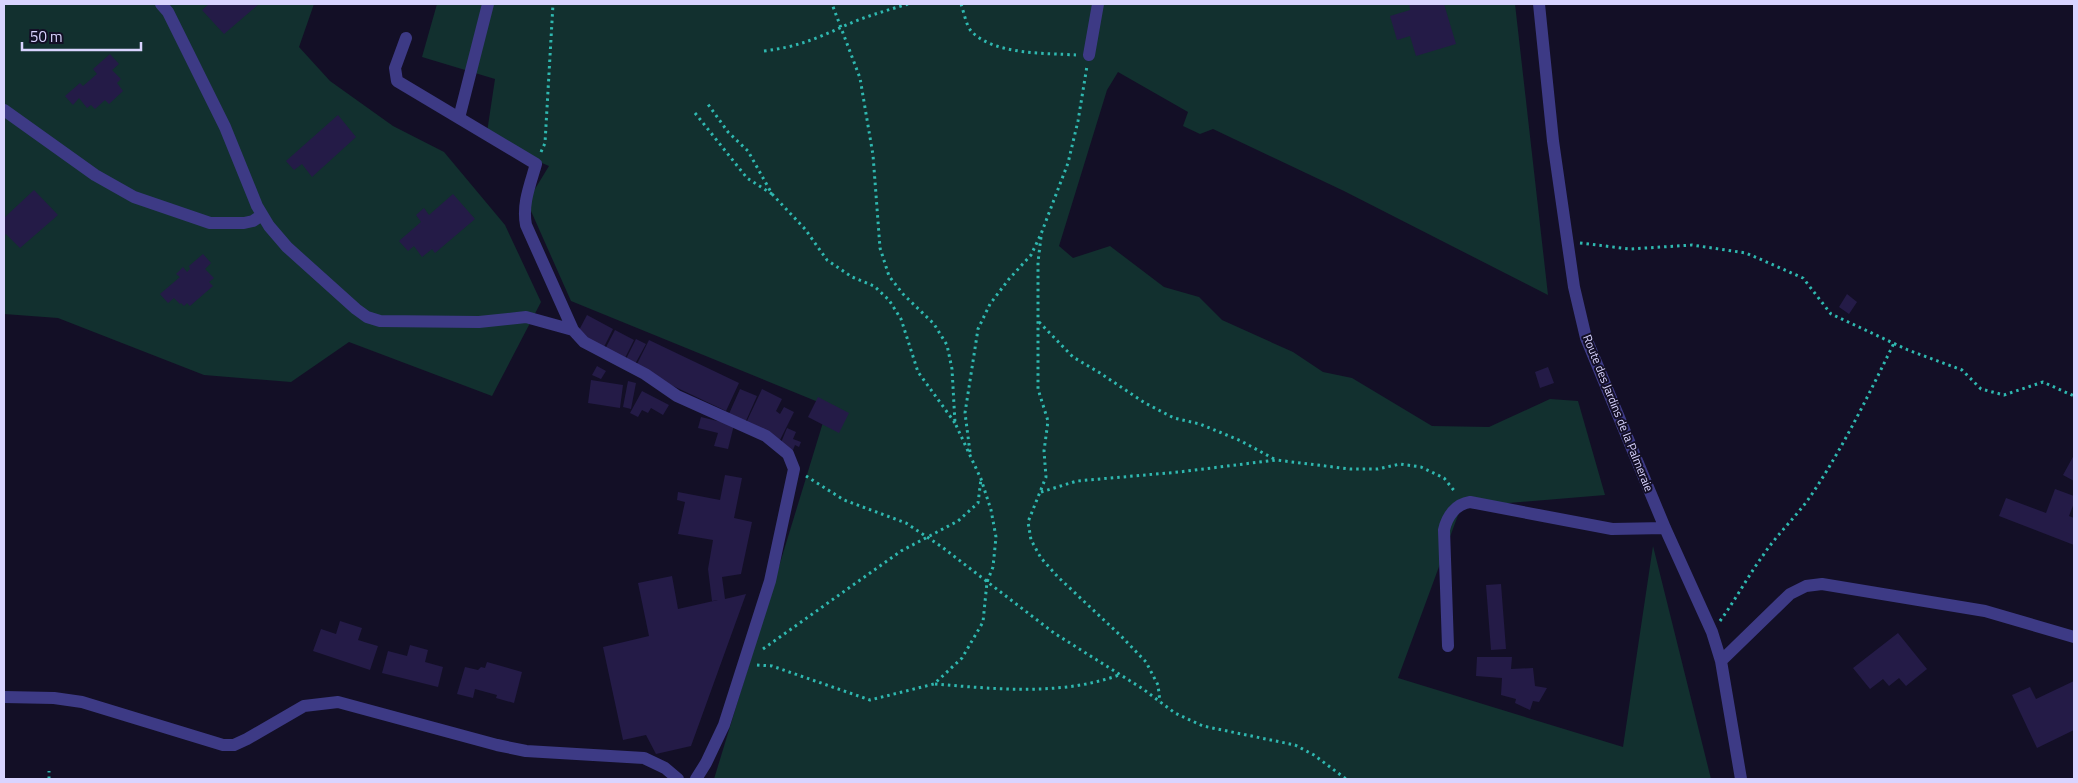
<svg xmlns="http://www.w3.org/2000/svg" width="2078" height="783" viewBox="0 0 2078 783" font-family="'Titillium Web',sans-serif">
<rect width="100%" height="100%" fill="#130f26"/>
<path fill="#12302f" d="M4 4H314L299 47 330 81 393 126 444 152 505 225 541 302 492 396 349 342 291 382 204 375 58 318 4 314Z
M437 4H1515L1548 295 1344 191 1213 129 1200 134 1183 126 1188 112 1118 72 1107 90 1059 246 1073 258 1110 246 1164 287 1199 297 1222 320 1293 352 1323 372 1352 378 1432 426 1489 427 1550 399 1578 401 1605 495 1461 507 1398 678 1623 747 1653 546 1711 779H714L828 406 571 301 527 202 549 166 486 139 495 79 422 57Z"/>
<path fill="#241b47" d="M209 4H259L224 34 202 10Z
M1409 4H1444L1456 44 1416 56 1410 36 1397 40 1390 16 1410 10Z
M110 54 119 64 112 70 121 79 117 83 123 91 109 104 105 100 95 109 91 105 87 108 79 98 73 105 65 96 80 83 83 86 97 74 93 69Z
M338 115 356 137 312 177 302 164 294 170 286 161Z
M34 190 58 215 20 248 6 234 4 236V218Z
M453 194 475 219 435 253 432 249 422 257 414 246 408 251 399 241 421 222 416 215 424 208 429 215Z
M203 254 211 263 205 269 214 278 209 282 213 286 190 306 187 303 184 306 181 303 180 304 174 298 168 303 160 294 180 277 176 274 183 267 187 272 190 269 189 266Z
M1847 294 1857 302 1849 314 1839 307Z
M587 315 613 329 604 347 577 334Z
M615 330 634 340 624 360 604 351Z
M636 339 646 344 634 366 625 361Z
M649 340 739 383 726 411 635 368Z
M597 366 606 371 601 379 592 375Z
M1548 367 1554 383 1540 388 1535 372Z
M591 380 623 385 620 408 588 403Z
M628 381 636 383 631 409 623 407Z
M740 389 757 396 745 423 728 416Z
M762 389 782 399 776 411 780 414 784 407 794 412 780 440 746 423Z
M642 391 669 405 663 415 651 408 648 413 642 410 638 417 630 413Z
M818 397 849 413 839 433 808 417Z
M701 417 734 425 728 449 714 446 718 433 698 428Z
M787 428 796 432 793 439 801 442 799 447 795 445 793 450 780 445Z
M2074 455V481L2063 475Z
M725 475 742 478 734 518 752 522 741 574 722 577 725 599 746 594 691 746 656 754 646 735 623 740 603 647 649 636 638 583 672 576 678 609 718 600 712 601 708 569 713 540 678 534 685 502 677 500 678 492 720 500Z
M2055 489 2074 496V503L2069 516 2074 518V545L1999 516 2006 498 2046 513Z
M1501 584 1506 649 1491 650 1486 585Z
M340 621 362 628 358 640 378 646 370 670 313 651 321 629 336 634Z
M1898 633 1927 669 1906 686 1899 678 1889 686 1883 679 1870 689 1853 668Z
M410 645 428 650 425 662 443 667 438 687 382 673 388 651 407 656Z
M1477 657H1512L1511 669 1533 668 1535 686 1547 688 1539 702 1533 701 1530 710 1515 703 1516 699 1501 695 1502 678 1476 676Z
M487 662 522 672 514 703 496 698 497 695 475 689 473 698 457 694 465 667 478 670 481 667 485 668Z
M2074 681V730L2037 748 2012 695 2030 687 2036 699Z"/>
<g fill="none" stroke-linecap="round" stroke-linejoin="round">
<path stroke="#2fb8b0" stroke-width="3" stroke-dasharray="2.5 4" stroke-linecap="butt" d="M961 4C964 12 966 26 972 32 995 55 1046 53 1076 55
M764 51C796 47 813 40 842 27 863 17 885 11 908 4
M695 113 747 178 772 194 748 151 728 132 707 103
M541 152 545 143 553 4
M772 194 805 229 827 260 852 277 874 286 889 300 901 319 918 372 955 423
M1041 237 1038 262V389L1048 421 1044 451 1046 477 1028 522 1031 540 1041 558 1058 577 1121 636 1146 662 1158 685 1160 702
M1580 243 1630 249 1692 245 1746 253 1803 278 1831 314 1908 350 1962 370 1981 389 2004 395 2043 382 2074 396
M1039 322 1073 357 1100 373 1145 403 1174 418 1200 424 1241 441 1276 460
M970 452 965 413 978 329 990 304 1009 279 1031 255 1041 234 1068 163 1078 121 1087 66
M806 476 844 500 906 523 942 547 1054 633 1143 689 1175 713 1203 726 1295 745 1314 755 1346 779
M1041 492 1077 481 1179 472 1276 460 1350 469H1378L1400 464 1421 467 1444 478 1456 493
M1720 621C1736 599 1748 576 1764 554 1778 533 1798 515 1812 494 1844 446 1869 394 1894 343
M763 649 901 551 958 521 978 503 981 479
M757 665 772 666 870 700 934 684 962 658 983 622 987 582 993 567 996 537 991 510 981 479 955 423 952 369 947 345 934 324 903 294 889 276 880 248 873 155 860 78 832 4
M935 684C996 689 1061 696 1119 675
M49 779V771"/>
<path stroke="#3d3a85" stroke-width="12" d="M161 4 168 12 225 127 257 206 269 226 287 247 356 309 367 317 380 321 479 322 526 317 573 330
M1539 4 1553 141 1574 287 1586 338 1665 528 1712 632 1721 661 1741 779
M406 38 395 68 397 81 536 164C530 185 522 204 526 225L573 330 584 342 645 374 677 396 766 436 788 454 794 469 770 581 724 725 706 763 696 779
M1089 55 1098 4
M4 110 95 175 134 197 210 223H244L253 221 262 215
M459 118 488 4
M1448 646 1444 530C1447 516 1456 504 1470 502L1612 529 1665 528
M1721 661 1790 594 1806 586 1822 584 1985 611 2074 637
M4 697 54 698 82 702 223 745H234L247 739 304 706 338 702 497 745 526 751 644 758 665 768 678 779"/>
</g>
<g text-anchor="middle" stroke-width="4" stroke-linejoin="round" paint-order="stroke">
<g font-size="12" fill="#d9d4ff" stroke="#130f26">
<text transform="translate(1618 413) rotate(68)" y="4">Route des Jardins de la Palmeraie</text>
</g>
</g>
<rect width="2078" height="783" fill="none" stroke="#d9d4ff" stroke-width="10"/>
<path d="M22 42v8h119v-8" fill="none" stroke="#d9d4ff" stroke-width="2.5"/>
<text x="30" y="42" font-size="15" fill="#d9d4ff" stroke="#130f26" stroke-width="4" paint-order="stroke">50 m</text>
</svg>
